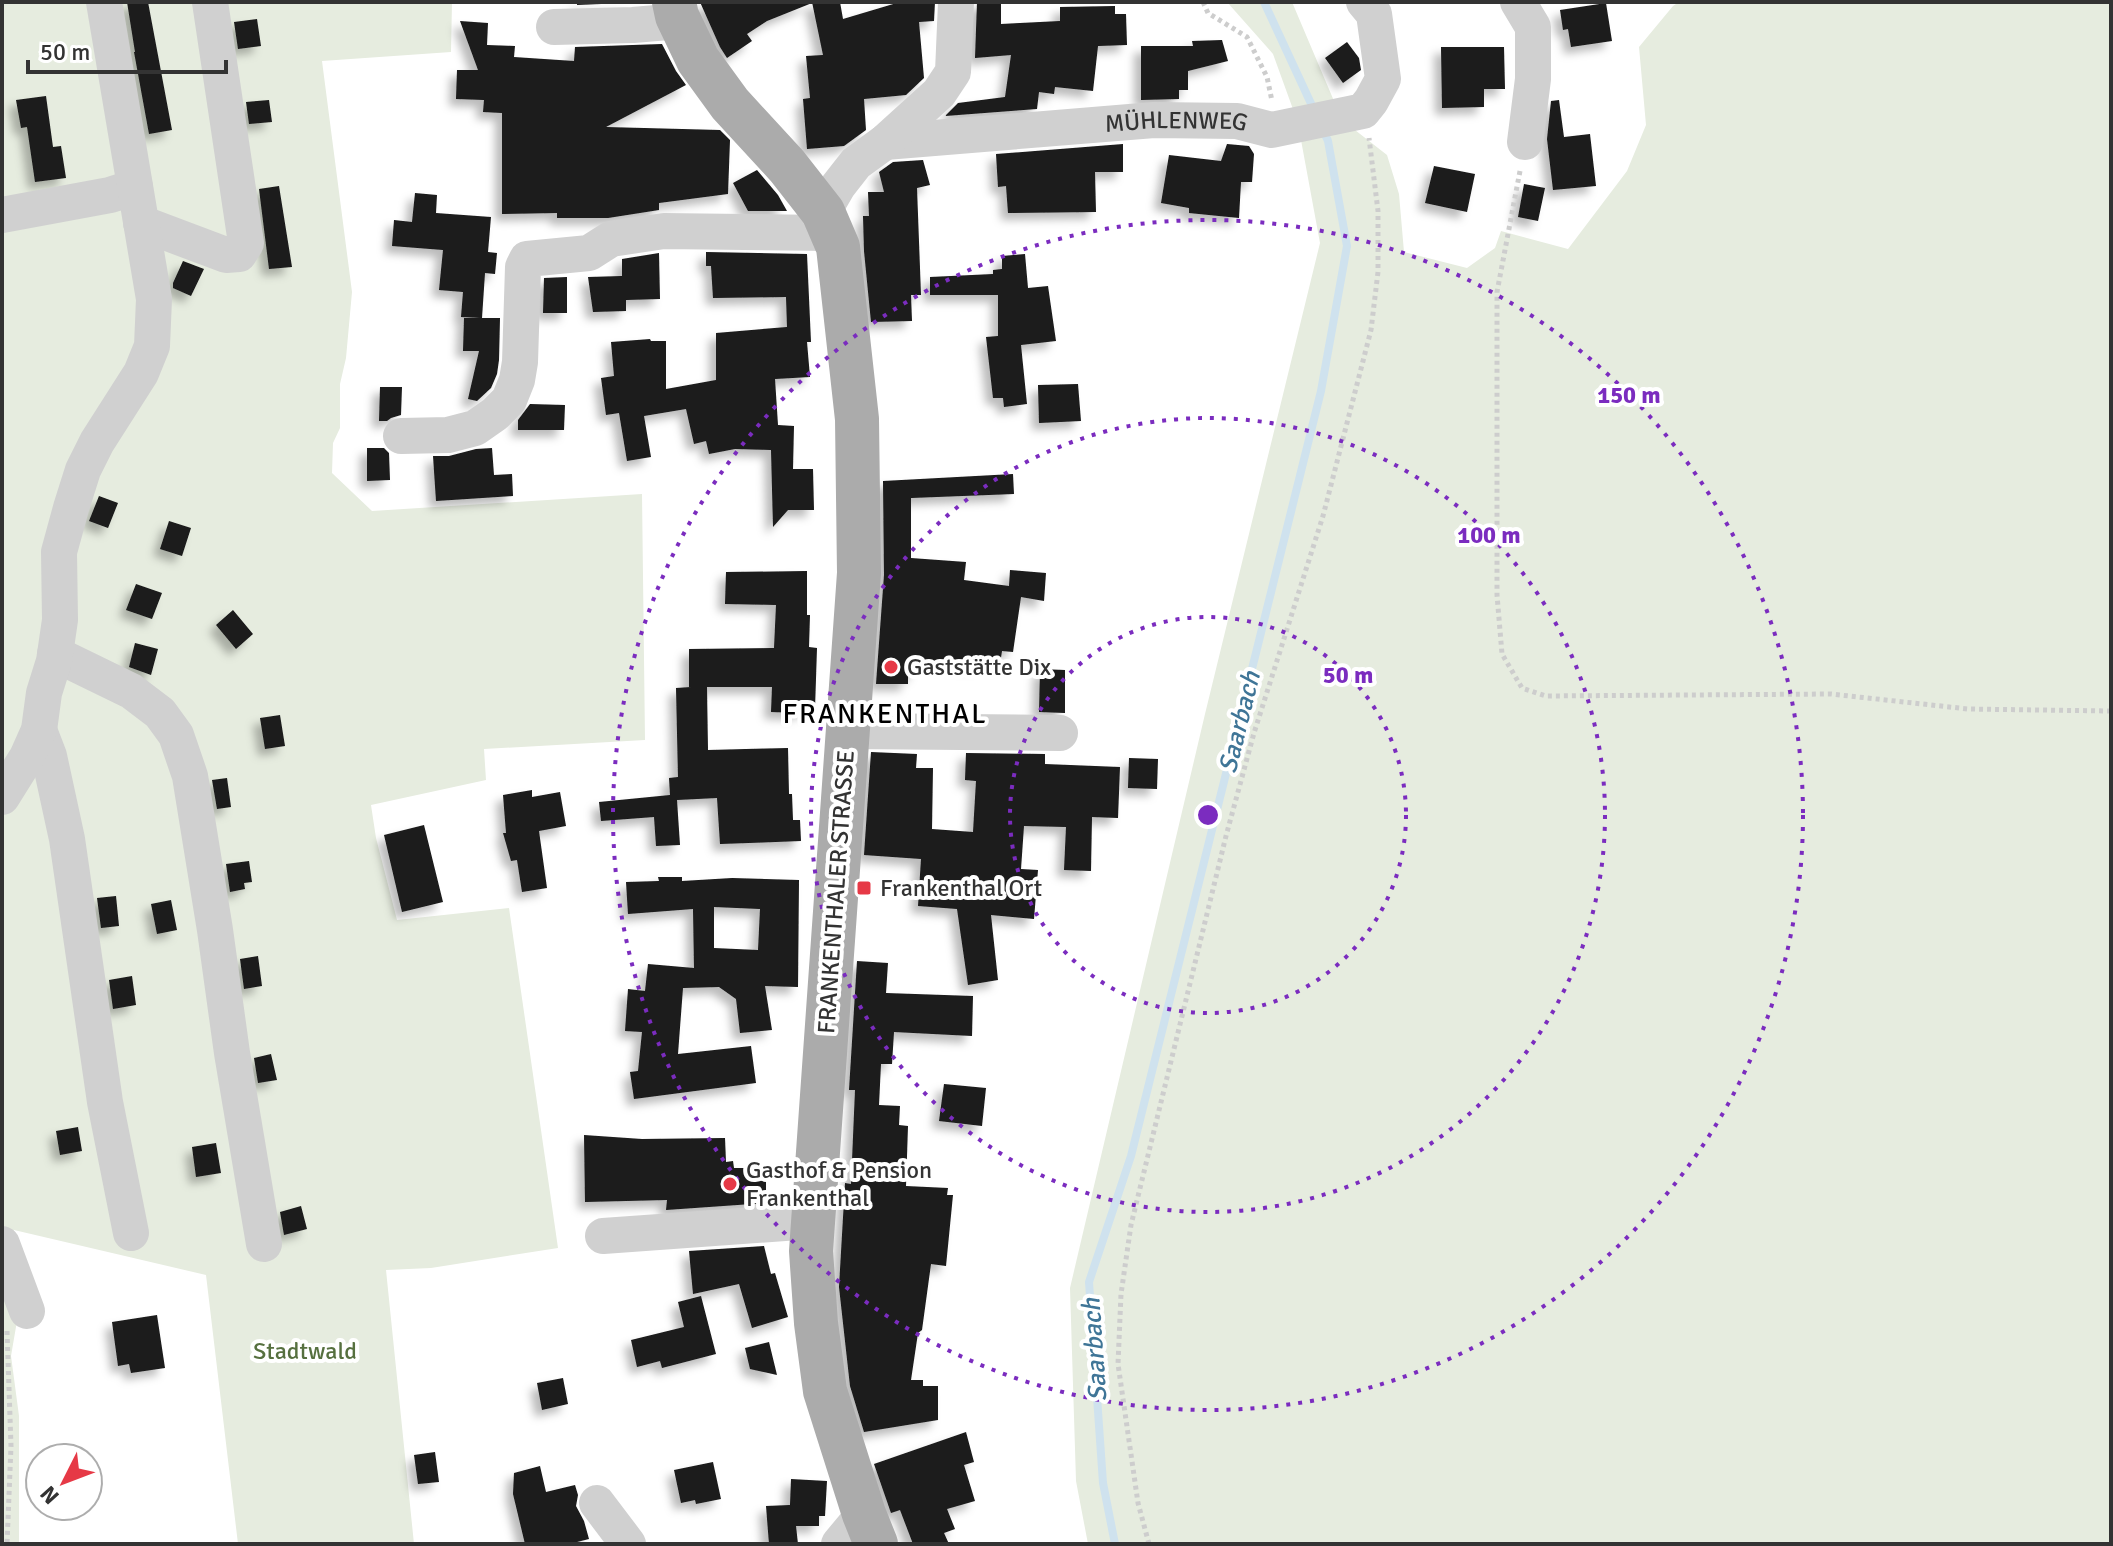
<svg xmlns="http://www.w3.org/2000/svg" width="2113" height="1546" viewBox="0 0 2113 1546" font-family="Signika,sans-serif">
<defs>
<filter id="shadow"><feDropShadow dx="-7" dy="7" stdDeviation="4" flood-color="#0004"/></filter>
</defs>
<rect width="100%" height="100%" fill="#fff"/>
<path fill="#e6ecdf" d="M2 2H452L451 52 322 61 352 292 346 358 340 384V428L333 443 332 473 372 511 642 494 645 740 484 749 486 780 371 805 376 838 397 920 509 908 558 1248 431 1268 386 1270 414 1544H238L206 1275 14 1230 17 1321 11 1356 19 1416V1544H2Z
M1227 2H1292L1334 101 1294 112 1273 54Z
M1679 2H2111V1544H1088L1076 1481 1070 1288 1205 714 1320 243 1301 140 1355 130 1387 155 1399 194 1404 252 1467 268 1495 248 1501 231 1568 249 1627 171 1646 125 1639 47 1673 6Z"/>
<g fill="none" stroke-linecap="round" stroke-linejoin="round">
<path stroke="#cfe2ee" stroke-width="8" d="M1264 2 1314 110
M1115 1544 1103 1483 1089 1282 1131 1156 1321 391 1347 246 1328 141 1323 130"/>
</g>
<path fill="#1a1a1a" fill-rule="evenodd" filter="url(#shadow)" d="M127 2H148L172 130 149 134 134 52H135Z
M577 2H650L577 5Z
M700 2H812V3L767 21 747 34 752 41 727 58 720 47Z
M812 2H840L843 19 900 2H935L934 21 919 22 924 78 906 95 864 99 866 130 844 146 807 149 803 99 810 98 806 56 823 55Z
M977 2H1001V24L1060 21V7L1115 6V14H1126L1127 45 1098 46 1093 91 1055 87 1054 94 1039 92 1037 109 945 116 958 103 1005 97 1011 55 975 58Z
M1606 3 1612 41 1571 47 1568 29 1563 30 1560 10Z
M257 19 261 46 238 49 234 22Z
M460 21 488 23 487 45 515 46 514 57 574 61 575 47 662 44 676 71 686 85 606 127 720 130 730 140 728 194 659 203V210L608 218H557V213L502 214V113L483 112 484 100 456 99 457 70H478Z
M1222 40 1228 61 1188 71V90H1179V99L1141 100V46H1193L1192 41Z
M1347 42 1359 58 1361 70 1343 83 1325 58Z
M1441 47H1504L1505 89H1484V107L1442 108Z
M46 96 53 147 61 146 66 178 35 182 27 127 21 128 16 100Z
M269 100 272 122 249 124 246 102Z
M1559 100 1564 137 1547 139 1551 101Z
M1590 134 1596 186 1553 190 1547 139Z
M1123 144V172H1095L1096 212 1008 213 1006 186 998 187 996 154Z
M1227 144 1249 146 1254 154 1252 182H1241L1239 218 1189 213V208L1161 203 1169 155 1221 161Z
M923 160 930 185 917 188 921 295H911L912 321 871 322 864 251 863 216H869L868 192H884L879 172 893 162Z
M1434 166 1475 174 1467 212 1425 203Z
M757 170 778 195 787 211H748L733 183Z
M1524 184 1545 188 1538 221 1518 217Z
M279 186 292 267 269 269 259 189Z
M415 193 437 195 436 213 491 217 488 252 497 253 495 274 485 273 482 318H500L499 360 497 374 491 388 477 401 468 399 479 351H463L464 318H480L461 317 463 292 439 290 443 250 392 246 394 220 412 222Z
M706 252 807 254 811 342H807L810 377 775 379 778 425 794 426 793 469H813L814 510H788L773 527 771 450 735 449 709 454 706 441 694 444 686 409 644 416 651 457 627 461 619 413 606 415 601 378 614 376 611 342 650 339 651 341H666V389L716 380V333L787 327 786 297 713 298 711 266H706Z
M659 253 660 299 626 300V311L593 312 588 277 622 276V259Z
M1025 254 1028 288 1048 286 1056 341 1021 345 1027 404 1004 407 1003 398H993L986 337 998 336V295H930V277L993 274V270L1002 269V256Z
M183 261 204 269 191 296 173 288V283Z
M567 277V313H543L544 278Z
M1078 384 1081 421 1039 423 1038 385Z
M380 387H402L401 415 391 418 387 421H379Z
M530 404 565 405 564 430H518V420Z
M367 448H384L389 453 390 480 367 481Z
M492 448 494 475 512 474 513 496 436 501 433 456H449L476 449Z
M1013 474 1014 494 911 498V558L966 562 964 580 1009 586 1010 570 1046 573 1044 601 1021 597 1013 652 1002 651 1000 664 980 661 979 665 916 660V674H908V684H876L884 575 883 481Z
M99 496 118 503 108 528 89 521Z
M169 521 191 528 182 556 160 549Z
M807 571V615H810L809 647 817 648 815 709 800 710V713L771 712 772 687H707L708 750 788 748 789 794H792L793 820H800L801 841 720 844 717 798 677 800 680 845 656 846 654 817 601 821 599 802 670 795 669 778 678 777 676 688 691 687H689V649L774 648 776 605 725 604 726 572Z
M136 584 162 593 152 619 126 610Z
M233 610 253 634 236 649 216 625Z
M135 643 158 649 151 675 129 667Z
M1040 669 1065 670V713L1039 712Z
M280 715 285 746 265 749 260 718Z
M871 752 917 754 916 768H933L932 829 973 832 976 781 965 780 966 753 1045 754V764L1120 767 1118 818 1092 817 1091 871 1064 870 1066 827 1024 826 1021 869 1038 870 1034 919 991 915 998 980 968 985 957 909 918 906 921 859 864 855Z
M1129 758 1158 759 1157 789 1128 788Z
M227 778 231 807 217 809 212 780Z
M532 790V797L560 792 566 826 539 831 547 888 522 892 517 860 511 861 503 833H506L503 795Z
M424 825 443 902 402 912 384 835Z
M249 861 252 882 244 883 245 889 230 892 226 864Z
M658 877H682V881L732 878 799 880 798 987 765 986 772 1030 740 1033 736 999 719 987 683 988 678 1054 751 1046 756 1083 634 1099 630 1072 638 1071 642 1032 625 1031 628 989 645 991 648 964 694 968 693 909 628 914 626 882 659 881ZM714 907 760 909 758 950 714 948Z
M116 896 119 926 101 928 97 898Z
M171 900 177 930 157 934 151 904Z
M258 956 262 986 244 989 240 959Z
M857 961 888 963 886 993 973 996 972 1036 894 1032 892 1064H881L879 1105 900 1106 899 1125 908 1126 906 1186 948 1188 947 1195H953L946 1266 931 1264 922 1330 918 1333 911 1380H923V1386H938V1420L864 1432 850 1386 839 1287 845 1183 851 1184 855 1090H849Z
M132 976 136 1005 113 1009 109 980Z
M271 1054 277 1080 258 1083 254 1058Z
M944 1084 986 1088 982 1126 939 1121Z
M78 1127 82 1151 60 1155 56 1131Z
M584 1135 642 1139 725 1138 726 1162 733 1161 734 1168H766V1203L666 1210 667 1200 585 1202Z
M216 1143 221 1173 196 1177 192 1147Z
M301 1206 307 1229 284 1235 280 1212Z
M764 1246 771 1274 775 1273 788 1317 752 1328 739 1284 693 1294 689 1251Z
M701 1296 716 1354 662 1368 660 1361 637 1367 631 1340 684 1327 678 1302Z
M157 1315 165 1368 131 1373 129 1364 118 1366 112 1322Z
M769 1342 777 1375 750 1369 745 1348Z
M563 1378 568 1404 542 1410 537 1383Z
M966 1432 974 1462 964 1465 975 1501 947 1509 955 1529 944 1533 949 1544H913L900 1510 891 1513 874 1464Z
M435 1452 439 1482 418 1484 414 1455Z
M713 1462 721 1499 696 1504 695 1500 681 1503 674 1470Z
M540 1466 546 1492 575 1485 578 1495 576 1506 584 1521 589 1539 569 1544H525L513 1494 514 1473Z
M791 1479 827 1481 825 1516H819V1526H796L798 1544H769L766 1506 790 1505Z"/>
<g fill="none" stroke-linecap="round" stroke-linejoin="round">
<path stroke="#cdcdcd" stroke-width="5" stroke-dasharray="4 4" stroke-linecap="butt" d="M1203 2 1208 13 1247 37 1267 77 1272 101
M1520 171 1497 292V595L1502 654 1522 688 1546 696 1831 694 1968 709 2111 711
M7 1331 11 1446 7 1544
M1149 1544 1138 1503 1118 1364 1121 1294 1131 1225 1226 836 1254 733 1323 516 1371 330 1378 272V211L1369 138"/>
<g stroke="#d0d0d0" stroke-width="36">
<path d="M1518 2 1533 27V79L1525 142"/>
<path d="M554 27 633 25 680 21"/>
<path id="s1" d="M885 142 1154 120 1237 121 1272 130 1363 111 1371 101 1383 79 1374 14 1364 2"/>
<path d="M823 212 838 186 856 163 885 142 939 93 953 72 956 2"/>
<path d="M2 215 110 195 135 187"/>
<path d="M141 223 226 255 239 254 246 243 210 2"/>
<path d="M401 436 448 435 475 428 495 414 509 400 517 380 520 362 523 267 527 259 589 253 611 239 664 231 832 233"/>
<path d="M55 654 131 691 160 713 176 735 190 776 215 930 232 1053 264 1244"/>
<path d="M39 730 49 756 67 839 105 1102 131 1233"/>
<path d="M847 731 1060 733"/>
<path d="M2 797 27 757 39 730 44 693 54 661 60 620 59 552 71 508 83 470 97 442 141 373 152 346 154 299 104 2"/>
<path d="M603 1236 812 1221"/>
<path d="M2 1244 27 1311"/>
<path d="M597 1503 628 1544"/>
<path d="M839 1544 864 1514"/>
</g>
<path stroke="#ababab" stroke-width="44" d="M674 2 677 16 698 60 730 104 787 166 823 212 838 247 857 419 859 573 811 1251 816 1323 825 1391 864 1514 876 1544"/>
</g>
<g fill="none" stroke="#7b2cbf" stroke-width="4" stroke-dasharray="4 8">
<circle cx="1208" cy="815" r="198"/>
<circle cx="1208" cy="815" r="397"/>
<circle cx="1208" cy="815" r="595"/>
</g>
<g fill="#e63946" stroke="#fff" stroke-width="3">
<circle cx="891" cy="667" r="8"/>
<rect x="856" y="880" width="16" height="16" rx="4"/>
<circle cx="730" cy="1184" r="8"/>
</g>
<g text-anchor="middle" stroke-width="8" stroke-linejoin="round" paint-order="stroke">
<g font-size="24" fill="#333" stroke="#fff">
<text dy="8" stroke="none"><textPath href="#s1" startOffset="292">MÜHLENWEG</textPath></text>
<text transform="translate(836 892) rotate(-86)" y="8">FRANKENTHALER STRASSE</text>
</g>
<g font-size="24" fill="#333" stroke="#fff" text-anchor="start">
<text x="907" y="675">Gaststätte Dix</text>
<text x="880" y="896">Frankenthal Ort</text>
<text x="746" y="1178">Gasthof &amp; Pension<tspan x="746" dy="28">Frankenthal</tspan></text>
</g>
<g font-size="24" fill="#56703f" stroke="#fff">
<text x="305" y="1359">Stadtwald</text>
</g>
<g font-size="26" font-style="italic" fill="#3f7597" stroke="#fff">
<text transform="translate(1239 722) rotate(-76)" y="9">Saarbach</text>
<text transform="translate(1094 1350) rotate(-94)" y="9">Saarbach</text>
</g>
<g font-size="28" letter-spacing="2" fill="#000" stroke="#fff">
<text x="885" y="723">FRANKENTHAL</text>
</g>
</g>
<circle cx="1208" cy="815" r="12" fill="#7b2cbf" stroke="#fff" stroke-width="4"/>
<g font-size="24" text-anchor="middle" font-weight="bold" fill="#7b2cbf" stroke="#fff" stroke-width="8" stroke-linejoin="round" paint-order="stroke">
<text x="1629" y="403">150 m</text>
<text x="1489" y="543">100 m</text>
<text x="1348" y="683">50 m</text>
</g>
<rect width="2113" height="1546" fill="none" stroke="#333333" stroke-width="8"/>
<g transform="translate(64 1482) rotate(228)"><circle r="38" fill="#ffffff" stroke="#adadad" stroke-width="2"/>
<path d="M0-6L14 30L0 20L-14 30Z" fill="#e63946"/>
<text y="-12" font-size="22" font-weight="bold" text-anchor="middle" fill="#333333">N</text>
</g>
<path d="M28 60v12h198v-12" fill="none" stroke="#333333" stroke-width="4"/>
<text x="40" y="60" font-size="24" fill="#333333" stroke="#ffffff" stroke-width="6" paint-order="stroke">50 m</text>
</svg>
